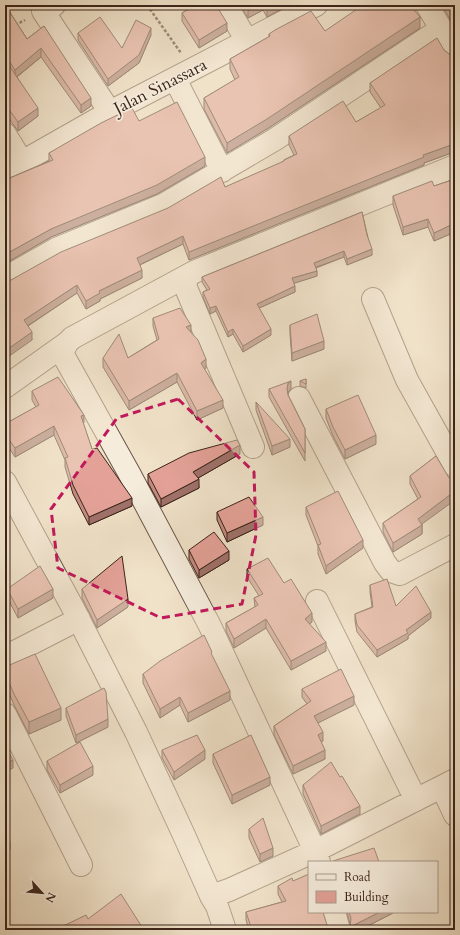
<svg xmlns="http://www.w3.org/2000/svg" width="460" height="935" viewBox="0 0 460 935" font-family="Cardo,serif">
<rect width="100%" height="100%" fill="#f0e2c9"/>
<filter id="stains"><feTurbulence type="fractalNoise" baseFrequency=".005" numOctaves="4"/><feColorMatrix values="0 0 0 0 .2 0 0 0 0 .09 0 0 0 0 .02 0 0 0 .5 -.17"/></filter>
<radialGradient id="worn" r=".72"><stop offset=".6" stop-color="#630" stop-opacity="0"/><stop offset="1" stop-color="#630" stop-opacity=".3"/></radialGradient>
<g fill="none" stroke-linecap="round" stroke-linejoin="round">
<g stroke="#695446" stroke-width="24">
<path id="minor" d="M54 5 43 11 110 112
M226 5 247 41
M427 5 455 52
M175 79 222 171
M5 134 22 162
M5 171 22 162 110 112 316 5
M194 272 72 338 67 343 62 353 129 473 209 624 315 851 229 890 211 896 217 906 225 930
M5 278 56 249 163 205 274 140 441 29
M373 299 407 380 455 466
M5 387 67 343
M299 398 385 563 391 571 400 574 455 545
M253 447 186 288C185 281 187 276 194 272L455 166
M5 482 73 608 136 732 183 833 211 896
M317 601 416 800
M5 657 79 619
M5 714 81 865
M442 787 455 815
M319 862 315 851 455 780
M334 912 339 930"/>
</g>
<path stroke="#3c241a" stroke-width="2.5" stroke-dasharray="3 2" stroke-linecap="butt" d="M147 5 181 53
M15 25 25 20"/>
<use href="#minor" stroke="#f5ecdc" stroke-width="22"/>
</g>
<path fill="#c38a82" stroke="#3c241a" d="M5 5H8L6 6 27 39 44 26 91 106 81 113 41 57 17 77 38 116 18 131 5 113Z
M193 5H216L227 31 199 48 182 21V13L194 6Z
M240 5H289L267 17 263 10 248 18Z
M442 5H455V28Z
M420 28 267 129 227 153 204 109V98L235 80 230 69V59L269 37V34Z
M78 33 122 48 151 35 139 63 108 86 78 40Z
M444 50 449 54 455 56V154L454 152 424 163V165L189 260 183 244 140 265 142 278 100 299V301L86 309 77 293 28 326 32 340 11 280 284 162V160L294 155 289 145V136L356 122 381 108 370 92V83Z
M139 121 205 166 157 194 51 237 6 263 5 261V180L49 161V153Z
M455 179V232L434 241 428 227 403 235 393 205V196L434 186Z
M362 212 372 255 347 265 344 257 316 268 317 276 294 283 295 292 259 308 271 335 243 352 233 334 228 337 216 311 210 314 203 297V292L207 290 202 282V277Z
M153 318 191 333 206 368 204 369 223 408 197 420 177 382 129 410 103 367V358H128L157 340 153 326Z
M290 325 324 349 292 361 290 334Z
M306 379V388L300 386V381Z
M269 389H291L288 392V395L305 429V461L269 397Z
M32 391 84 423H83L92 449 132 506 89 525 73 494 65 467V460L54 435 15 457 5 442V424L36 407 32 400Z
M256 402 290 447 272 455 256 410Z
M326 409 376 444 345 459 333 436 326 418Z
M240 454 198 478 199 488 161 507 148 483V474Z
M436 456 422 524V534L393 552 383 532V523L418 499 410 484V476Z
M306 507 363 548 326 574 318 554V546L306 515Z
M217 512 263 525 227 542 217 520Z
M189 550 229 560 199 578 189 559Z
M247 569 284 583 312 622 309 624 326 651 291 670 266 628 234 648 226 631V623L255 607 254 598 259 596 247 577Z
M370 585 396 606 431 618 408 636V639L377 657 357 632 355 621V614L372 607 370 592Z
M7 589 53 598 18 618 7 597Z
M82 589 128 607 97 628 82 598Z
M212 657 230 700 188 722 180 705 160 718 143 683V674Z
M5 667 61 720 29 734 14 705 5 684Z
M302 689 354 705 317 723 323 741 321 742 325 759 293 774 274 735V726L307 704 302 697Z
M66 708 108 727 76 743 66 716Z
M162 750 205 759 174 780 162 758Z
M213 754 270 785 232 804 213 763Z
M47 761 93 775 60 793 47 770Z
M340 777 360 814 321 834 303 794V785Z
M249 829 273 856 260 862 249 838Z
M293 881 330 930H249L246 920V912L282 902 278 894V886Z
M347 912H393V913L360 930H350V924Z"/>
<path fill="#9f716a" stroke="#3c241a" d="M257 5H263V10L248 18V10Z
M273 5H289L267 17V9Z
M420 17V28L267 129 227 153V143Z
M227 23V31L199 48V40Z
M151 28V35L139 63 108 86V79Z
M41 48V57L15 78V70Z
M91 98V106L81 113V105Z
M38 108V116L18 131V122Z
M454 144V152L424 163V165L189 260V252L423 155Z
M205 157V166L157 194 51 237 6 263V254L51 229Z
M428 219V227L403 235V227Z
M455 223V232L434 241V233Z
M183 236V244L137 266V258Z
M372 249V255L347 265V259Z
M344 251V257L314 268V263Z
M142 270V278L100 299V301L86 309V301L99 291Z
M317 271V276L292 284V278Z
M77 285V293L24 328V320Z
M295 286V292L257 309V304Z
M216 306V311L210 314V308Z
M191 325V334L186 327Z
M233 329V334L228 337V332Z
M271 329V335L243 352V346Z
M32 332V340L5 359V351Z
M324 341V349L292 361V353Z
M206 359V368L201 372V363Z
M177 373V382L129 410V401Z
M291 381V389L288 392 287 398V389L288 383Z
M223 400V408L197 420V411Z
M84 415V423L81 424V416Z
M54 426V435L15 457V448Z
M376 435V444L345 459V450Z
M290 439V447L272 455V446Z
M240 445V454L193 481V472Z
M199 479V488L161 507V499Z
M455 491V500L418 527V519Z
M132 498V506L89 525V517Z
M263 517V525L227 542V533Z
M422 525V534L393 552V543Z
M363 540V548L326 574V566Z
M229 551V560L199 578V570Z
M53 589V598L18 618V609Z
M128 599V607L97 628V620Z
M431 612V618L408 636V639L377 657V650L406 630Z
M312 613V622L305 627V619Z
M266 619V628L234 648V639Z
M326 642V651L291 670V661Z
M230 691V700L188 722V713Z
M354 696V705L314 725V716Z
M180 697V705L160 718V709Z
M61 708V720L29 734V722Z
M108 719V727L76 743V735Z
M323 732V741L318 744V735Z
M205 750V759L174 780V772Z
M325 750V759L293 774V766Z
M13 760V768L5 772V764Z
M93 766V775L60 793V785Z
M270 777V785L232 804V795Z
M360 806V814L321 834V826Z
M10 842V850L5 853V845Z
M273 848V856L260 862V854Z
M380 912H393V913L360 930H350V927Z"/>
<path fill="#e3a197" stroke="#3c241a" d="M5 5 27 39 44 26 91 98 81 105 41 48 15 70 5 55Z
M196 5H216L227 23 199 40 182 13Z
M245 5H257L248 10Z
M265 5H273L267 9Z
M363 5H410L420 17 267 119 227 143 204 98 239 77 230 59 270 36 269 34 275 30 311 11 325 31Z
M447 5H455V19Z
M100 17 122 48 136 20 151 28 139 55 108 79 78 33Z
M437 38 444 50 449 54 455 56V146L454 144 423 155 424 157 189 252 183 236 137 258 142 270 99 291 100 293 86 301 77 285 24 320 32 332 5 351V282L11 280 61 252 168 208 221 177 225 187 284 161V160L297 154 289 136 343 101 356 122 385 105 370 83Z
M6 61 38 108 18 122 5 104V62Z
M177 102 205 157 157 185 51 229 6 254 5 252V180L53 160 49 153 101 123 132 108 139 121Z
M455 179V223L434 233 428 219 403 227 393 196 432 181 434 186Z
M362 212 367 235 372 249 347 259 344 251 314 263 317 271 292 278 295 286 257 304 271 329 243 346 233 329 228 332 216 306 210 308 203 292 210 289 202 277Z
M180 308 191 325 186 327 198 340 206 359 201 363 223 400 197 411 177 373 129 401 103 358 119 334 128 358 159 339 153 318Z
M317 314 324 341 292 353 290 325Z
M58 377 84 415 81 416 92 449 97 448 132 498 89 517 73 485 65 458 68 457 54 426 15 448 5 434V424L39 405 32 391Z
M306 379V384L300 381Z
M291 381 288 383 287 389 288 395 305 429V453L269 389Z
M358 395 376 435 345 450 333 427 326 409Z
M256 402 290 439 272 446Z
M237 440 240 445 193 472 199 479 161 499 148 474 189 453Z
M436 456 449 478 451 477 455 482V491L418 519 422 525 393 543 383 523 421 497 410 476Z
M338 491 363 540 326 566 318 545 321 544 306 507Z
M249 497 263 517 227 533 217 512Z
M214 532 229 551 199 570 189 550Z
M122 556 128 599 97 620 82 589Z
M268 558 284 583 291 579 312 613 305 619 326 642 291 661 266 619 234 639 226 623 258 605 254 598 263 594 247 569Z
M40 566 53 589 18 609 7 589Z
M387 579 396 606 416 586 431 612 406 630 408 633 377 650 357 625 355 614 373 607 370 585Z
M204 635 212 652 211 653 230 691 188 713 180 697 160 709 143 674 160 661Z
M35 654 61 708 29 722 14 694 5 673V667Z
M341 669 354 696 314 716 323 732 318 735 325 750 293 766 274 726 311 701 302 689Z
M104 688 106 692 108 719 76 735 66 708Z
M197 735 205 750 174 772 162 750Z
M251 735 270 777 232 795 213 754Z
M80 742 93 766 60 785 47 761Z
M5 746 13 760 5 764Z
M331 762 340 777 342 776 360 806 321 826 303 785Z
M263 818 273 848 260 854 249 829Z
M5 832 10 842 5 845Z
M374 848 379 862H334L333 861Z
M309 874V912H323L327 925 330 930H252L246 912 286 901 278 886 292 878 293 881Z
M121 894 142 927 139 930H55L86 915 88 919Z
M349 912H380L350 927 351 918Z"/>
<path d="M0 0H460V935H0ZM178 399 254 472 256 535 242 604 161 618 58 568 51 509 117 418Z" fill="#f0e2c9" fill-opacity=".55" fill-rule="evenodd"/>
<path fill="none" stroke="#c2185b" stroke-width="3" stroke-dasharray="8 5" stroke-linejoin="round" d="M178 399 254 472 256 535 242 604 161 618 58 568 51 509 117 418Z"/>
<g text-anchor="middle" stroke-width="3.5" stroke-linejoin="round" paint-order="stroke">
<g font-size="17" fill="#3c241a" stroke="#f5ecdc">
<text transform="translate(160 86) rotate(-27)" y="6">Jalan Sinassara</text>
</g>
</g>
<rect width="460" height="935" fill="none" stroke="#f0e2c9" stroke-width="20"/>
<rect x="6" y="6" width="448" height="923" fill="none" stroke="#3c241a" stroke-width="2"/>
<rect x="10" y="10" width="440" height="915" fill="none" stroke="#3c241a"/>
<rect x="308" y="861" width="130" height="52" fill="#f5ecdc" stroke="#ab9c8e"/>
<rect x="316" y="874" width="20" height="6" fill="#f5ecdc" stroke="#ab9c8e"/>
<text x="344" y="881" font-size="12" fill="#3c241a">Road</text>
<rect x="316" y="891" width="20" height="12" fill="#e3a197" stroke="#ab9c8e"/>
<text x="344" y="901" font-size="12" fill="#3c241a">Building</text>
<g transform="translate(42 893) rotate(117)" stroke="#f5ecdc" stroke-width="3" paint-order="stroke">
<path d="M0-3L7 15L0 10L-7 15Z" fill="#3c241a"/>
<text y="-6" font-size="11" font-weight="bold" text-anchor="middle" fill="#3c241a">N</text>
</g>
<rect width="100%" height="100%" filter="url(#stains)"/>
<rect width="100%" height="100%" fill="url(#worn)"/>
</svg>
